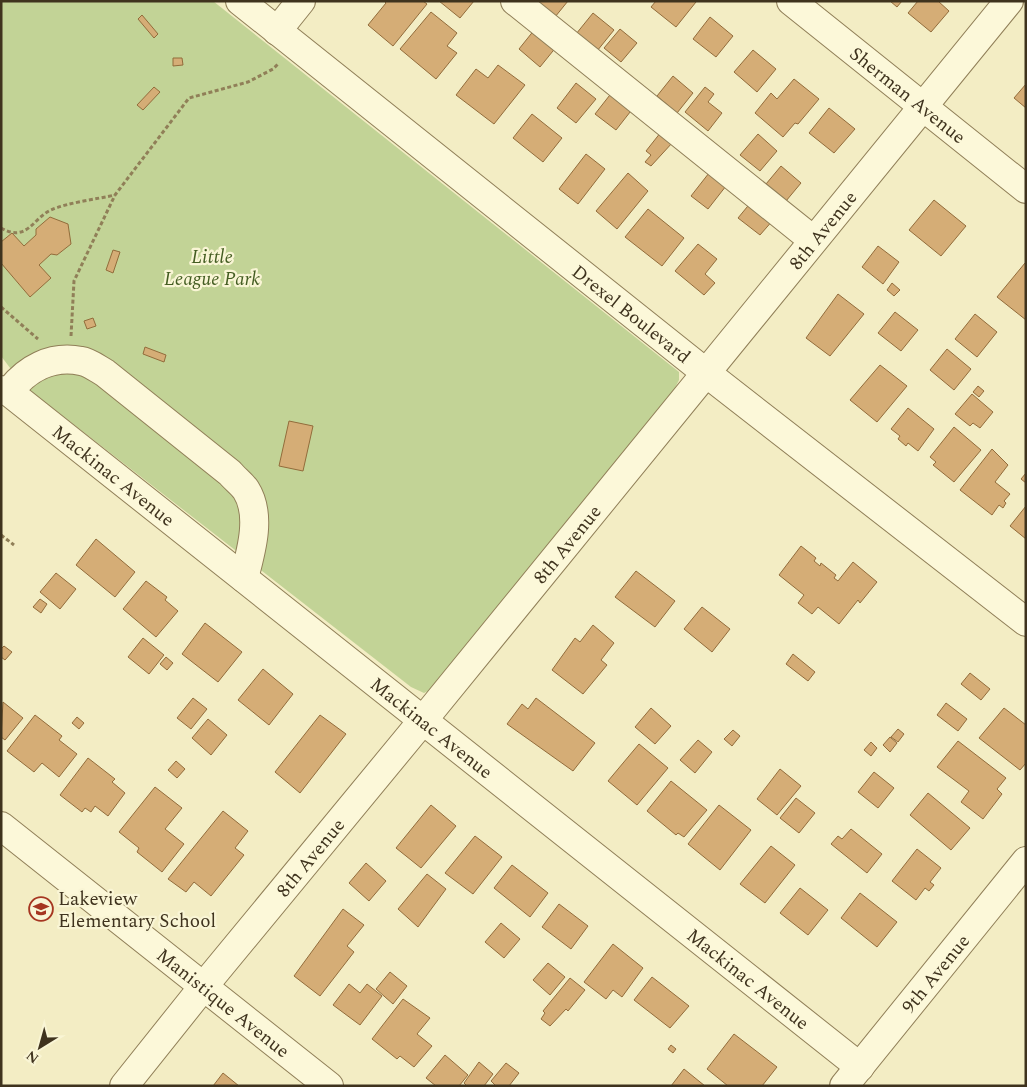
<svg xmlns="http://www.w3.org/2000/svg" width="1027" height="1087" viewBox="0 0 1027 1087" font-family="Spectral,serif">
<rect width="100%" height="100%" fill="#f3edc4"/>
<path fill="#c2d396" d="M1 1H213L679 372V380L674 390 430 690 424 693 411 687 23 385 1 356Z"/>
<path fill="#d5ad76" stroke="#926c3b" d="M384 1H423L427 4 393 46 368 25 386 3Z
M439 1H474L460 18Z
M535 1H568L555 17Z
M656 1H696V2L676 27 651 7Z
M890 1H902L897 7Z
M918 1H938L949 11 931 32 908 13Z
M431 12 457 33 447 46 457 53 436 79 400 49Z
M593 13 614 30 597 51 576 34Z
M142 15 158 34 154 38 138 19Z
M710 17 733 36 716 57 693 39Z
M535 29 557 46 540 67 519 49Z
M620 29 637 43 621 62 604 48Z
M753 50 776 69 757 92 734 72Z
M173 58H182L183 65 173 66Z
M498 65 525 85 494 124 456 95 476 69 488 78Z
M673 76 693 93 677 113 657 96Z
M794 79 819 99 798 124 795 123 783 137 755 113 771 93 777 99Z
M576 83 596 99 576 123 557 108Z
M1026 84V108L1014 98Z
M154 87 160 92 143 110 137 105Z
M705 87 714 94 708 102 722 113 708 131 685 112Z
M613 91 634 107 616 130 595 114Z
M829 108 855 129 834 153 809 133Z
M532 114 562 138 543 162 513 138Z
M661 132 673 142 651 166 645 162 651 155 646 151Z
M758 134 777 151 760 171 740 155Z
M586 154 605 169 578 204 559 189Z
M781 166 801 183 786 201 766 184Z
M628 173 648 191 617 229 596 211Z
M709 173 726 186 708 209 691 196Z
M934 200 966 226 941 256 909 230Z
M752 201 774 219 760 235 738 218Z
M648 209 684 238 662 266 625 237Z
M50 217 68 224 71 244 57 255 51 254 39 265 51 278 30 297 1 263V242L12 233 24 246 36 235V229Z
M698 244 717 259 705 274 715 283 704 295 675 271Z
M878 246 899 262 883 284 862 267Z
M113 250 120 252 113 273 106 270Z
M1025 263H1026V320L997 297Z
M892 283 900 290 894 296 887 290Z
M838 294 864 314 830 356 806 338Z
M895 312 918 330 901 351 878 333Z
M975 314 997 332 977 357 955 339Z
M93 318 96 326 87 329 84 321Z
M145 347 166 355 164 362 143 354Z
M947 349 971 369 954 390 930 370Z
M880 365 907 386 877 422 850 400Z
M978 386 984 391 979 397 973 392Z
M972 394 993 412 980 428 973 423 970 426 955 414Z
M908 408 934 429 918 451 908 443 906 446 898 439 900 436 891 429Z
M289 421 313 426 303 471 279 466Z
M954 427 981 450 954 482 933 465 936 462 930 457Z
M992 449 1008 465 995 482 1010 494 1004 501 1006 503 1003 508 999 505 992 515 960 490Z
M1026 473V483L1021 479Z
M1026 506V539L1010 526Z
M96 539 135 572 115 597 76 565Z
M801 546 816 558 814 561 820 566 821 563 836 575 834 578 838 581 853 562 877 582 860 603 858 600 839 624 818 607 812 614 798 603 804 595 779 575Z
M636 571 675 601 655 627 615 597Z
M56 573 76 589 60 609 40 592Z
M146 581 167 597 165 600 178 611 156 637 123 609Z
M40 599 47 604 41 613 33 607Z
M702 607 730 629 712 652 684 629Z
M205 623 242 652 218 682 182 654Z
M593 625 614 643 601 660 607 665 583 694 552 670 575 638 580 642Z
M143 638 164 655 149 674 128 657Z
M4 646 12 652 5 660 1 657V649Z
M793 654 815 672 808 681 786 664Z
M166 657 173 663 167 670 160 664Z
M263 669 293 694 269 725 238 700Z
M970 673 990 689 981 700 961 684Z
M193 698 207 709 191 729 177 718Z
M536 698 595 743 573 771 507 724 522 704 528 709Z
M3 702 23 718 5 740 1 737Z
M946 703 967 719 958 731 937 715Z
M651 708 671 726 655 744 635 727Z
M1004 708 1026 725V763L1020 770 979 738Z
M35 715 62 736 59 740 77 754 59 777 42 763 34 772 7 751Z
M320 715 346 734 300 793 275 772Z
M77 717 84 723 79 729 72 723Z
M208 719 227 735 211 755 192 738Z
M898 729 904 734 898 742 891 737Z
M733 730 740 736 732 746 724 739Z
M890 737 897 743 890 752 883 745Z
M698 740 712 752 695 773 680 760Z
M958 741 1006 778 997 789 1002 794 983 819 961 802 969 791 937 767Z
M871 742 877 748 871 756 864 750Z
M639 744 668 768 637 805 608 781Z
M88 758 115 779 112 782 125 793 108 816 95 806 91 812 85 808 82 812 60 795Z
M176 761 185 769 177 778 168 770Z
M780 769 801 786 777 815 757 799Z
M874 772 894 788 878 808 858 792Z
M671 781 707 810 684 837 678 833 676 835 647 811Z
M155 787 182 808 165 829 184 844 162 872 137 852 139 848 119 832Z
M928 793 970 828 951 850 910 815Z
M796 798 815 813 799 833 780 818Z
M431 805 456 826 421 868 396 848Z
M719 805 751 830 720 870 688 844Z
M223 811 248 831 235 848 244 855 211 896 194 882 186 892 168 879Z
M851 829 882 854 867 873 831 844 838 836 842 839Z
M475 836 502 857 473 894 445 873Z
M771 846 795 865 765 903 740 884Z
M917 849 941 868 930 882 934 885 929 891 925 888 916 900 892 881Z
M366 863 386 881 369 901 349 883Z
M512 865 548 893 530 917 494 888Z
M427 874 446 889 418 927 398 909Z
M800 888 828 910 808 935 780 913Z
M860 893 897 922 877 947 841 918Z
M559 904 588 926 571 949 542 927Z
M343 909 364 925 347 946 354 952 320 996 294 976Z
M501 923 520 939 504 958 485 942Z
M613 944 643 968 622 997 613 990 606 999 584 982Z
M548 963 565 977 550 995 533 980Z
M390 972 407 986 393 1004 376 989Z
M652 977 689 1006 670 1028 634 1000Z
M570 978 585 990 568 1011 566 1009 550 1026 541 1019 545 1013 543 1011Z
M349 984 360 993 367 984 382 996 360 1025 333 1005Z
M403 999 430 1018 417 1034 432 1046 414 1067 400 1056 397 1059 372 1039Z
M734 1034 777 1067 762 1086H728L707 1069Z
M671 1045 676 1049 673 1053 668 1049Z
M445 1055 468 1075 459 1086H436L426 1078Z
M479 1062 493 1074 484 1086H467L464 1083Z
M506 1063 519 1073 509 1086H496L491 1081Z
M684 1069 705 1086H671Z
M223 1073 239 1086H213Z"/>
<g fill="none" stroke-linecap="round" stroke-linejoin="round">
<g stroke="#907f58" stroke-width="30">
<g id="minor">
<path id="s1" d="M240 1 705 372 1026 622"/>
<path d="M515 1 813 240"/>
<path id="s2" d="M791 1 1026 189"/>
<path d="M277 31 301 1"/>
<path id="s3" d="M1 390 9 392 860 1067"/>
<path d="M9 392C26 369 51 355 81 361 89 362 98 369 105 373L230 473C235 479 242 484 246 490 262 515 251 552 244 578"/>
<path id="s4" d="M1 826 329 1086"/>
<path id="s5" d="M124 1086 203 987 424 719 1009 1"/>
<path id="s6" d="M844 1086 1026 861"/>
</g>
</g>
<path stroke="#907f58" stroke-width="3" stroke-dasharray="4 2.5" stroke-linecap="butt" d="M1 228C27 243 33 218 51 210 66 203 97 199 115 195
M1 307 38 339
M71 336 74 281 115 195 189 98 248 82 273 69 278 64
M1 535 14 545"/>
<use href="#minor" stroke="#fcf8d9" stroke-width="28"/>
</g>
<defs>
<g id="school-ring" transform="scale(1.25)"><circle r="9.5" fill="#f9f5d5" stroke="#a63621" stroke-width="1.5"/><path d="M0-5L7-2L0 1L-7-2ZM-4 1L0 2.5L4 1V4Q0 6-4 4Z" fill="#a63621"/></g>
</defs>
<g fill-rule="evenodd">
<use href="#school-ring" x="41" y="909"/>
</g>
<g text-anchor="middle" stroke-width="4.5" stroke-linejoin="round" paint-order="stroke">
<g font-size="19" fill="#3f331e" stroke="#f9f5d5">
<text dy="7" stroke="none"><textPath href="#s2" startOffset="150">Sherman Avenue</textPath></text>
<text dy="7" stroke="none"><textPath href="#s5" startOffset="1105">8th Avenue</textPath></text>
<text dy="7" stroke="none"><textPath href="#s1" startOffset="501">Drexel Boulevard</textPath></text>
<text dy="7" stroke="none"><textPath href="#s3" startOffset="142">Mackinac Avenue</textPath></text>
<text dy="7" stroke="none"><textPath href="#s5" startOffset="700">8th Avenue</textPath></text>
<text dy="7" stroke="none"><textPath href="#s3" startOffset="548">Mackinac Avenue</textPath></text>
<text dy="7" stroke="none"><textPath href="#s5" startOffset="295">8th Avenue</textPath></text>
<text dy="7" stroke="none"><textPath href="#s6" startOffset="145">9th Avenue</textPath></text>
<text dy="7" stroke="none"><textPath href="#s3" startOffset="952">Mackinac Avenue</textPath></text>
<text dy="7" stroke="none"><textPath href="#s4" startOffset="284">Manistique Avenue</textPath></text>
</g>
<g font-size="19" font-style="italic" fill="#445d22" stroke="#f9f5d5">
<text x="212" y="263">Little<tspan x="212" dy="22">League Park</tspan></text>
</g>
<g font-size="19" fill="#3f331e" stroke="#f9f5d5" text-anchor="start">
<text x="58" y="905">Lakeview<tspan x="58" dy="22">Elementary School</tspan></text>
</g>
</g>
<rect width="1027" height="1087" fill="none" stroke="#3f331e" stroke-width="5"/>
<g transform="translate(40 1047) rotate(217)" stroke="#f9f5d5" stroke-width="4" paint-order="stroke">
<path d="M0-4L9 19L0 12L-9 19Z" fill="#3f331e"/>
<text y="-8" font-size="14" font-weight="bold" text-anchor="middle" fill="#3f331e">N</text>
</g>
</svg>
